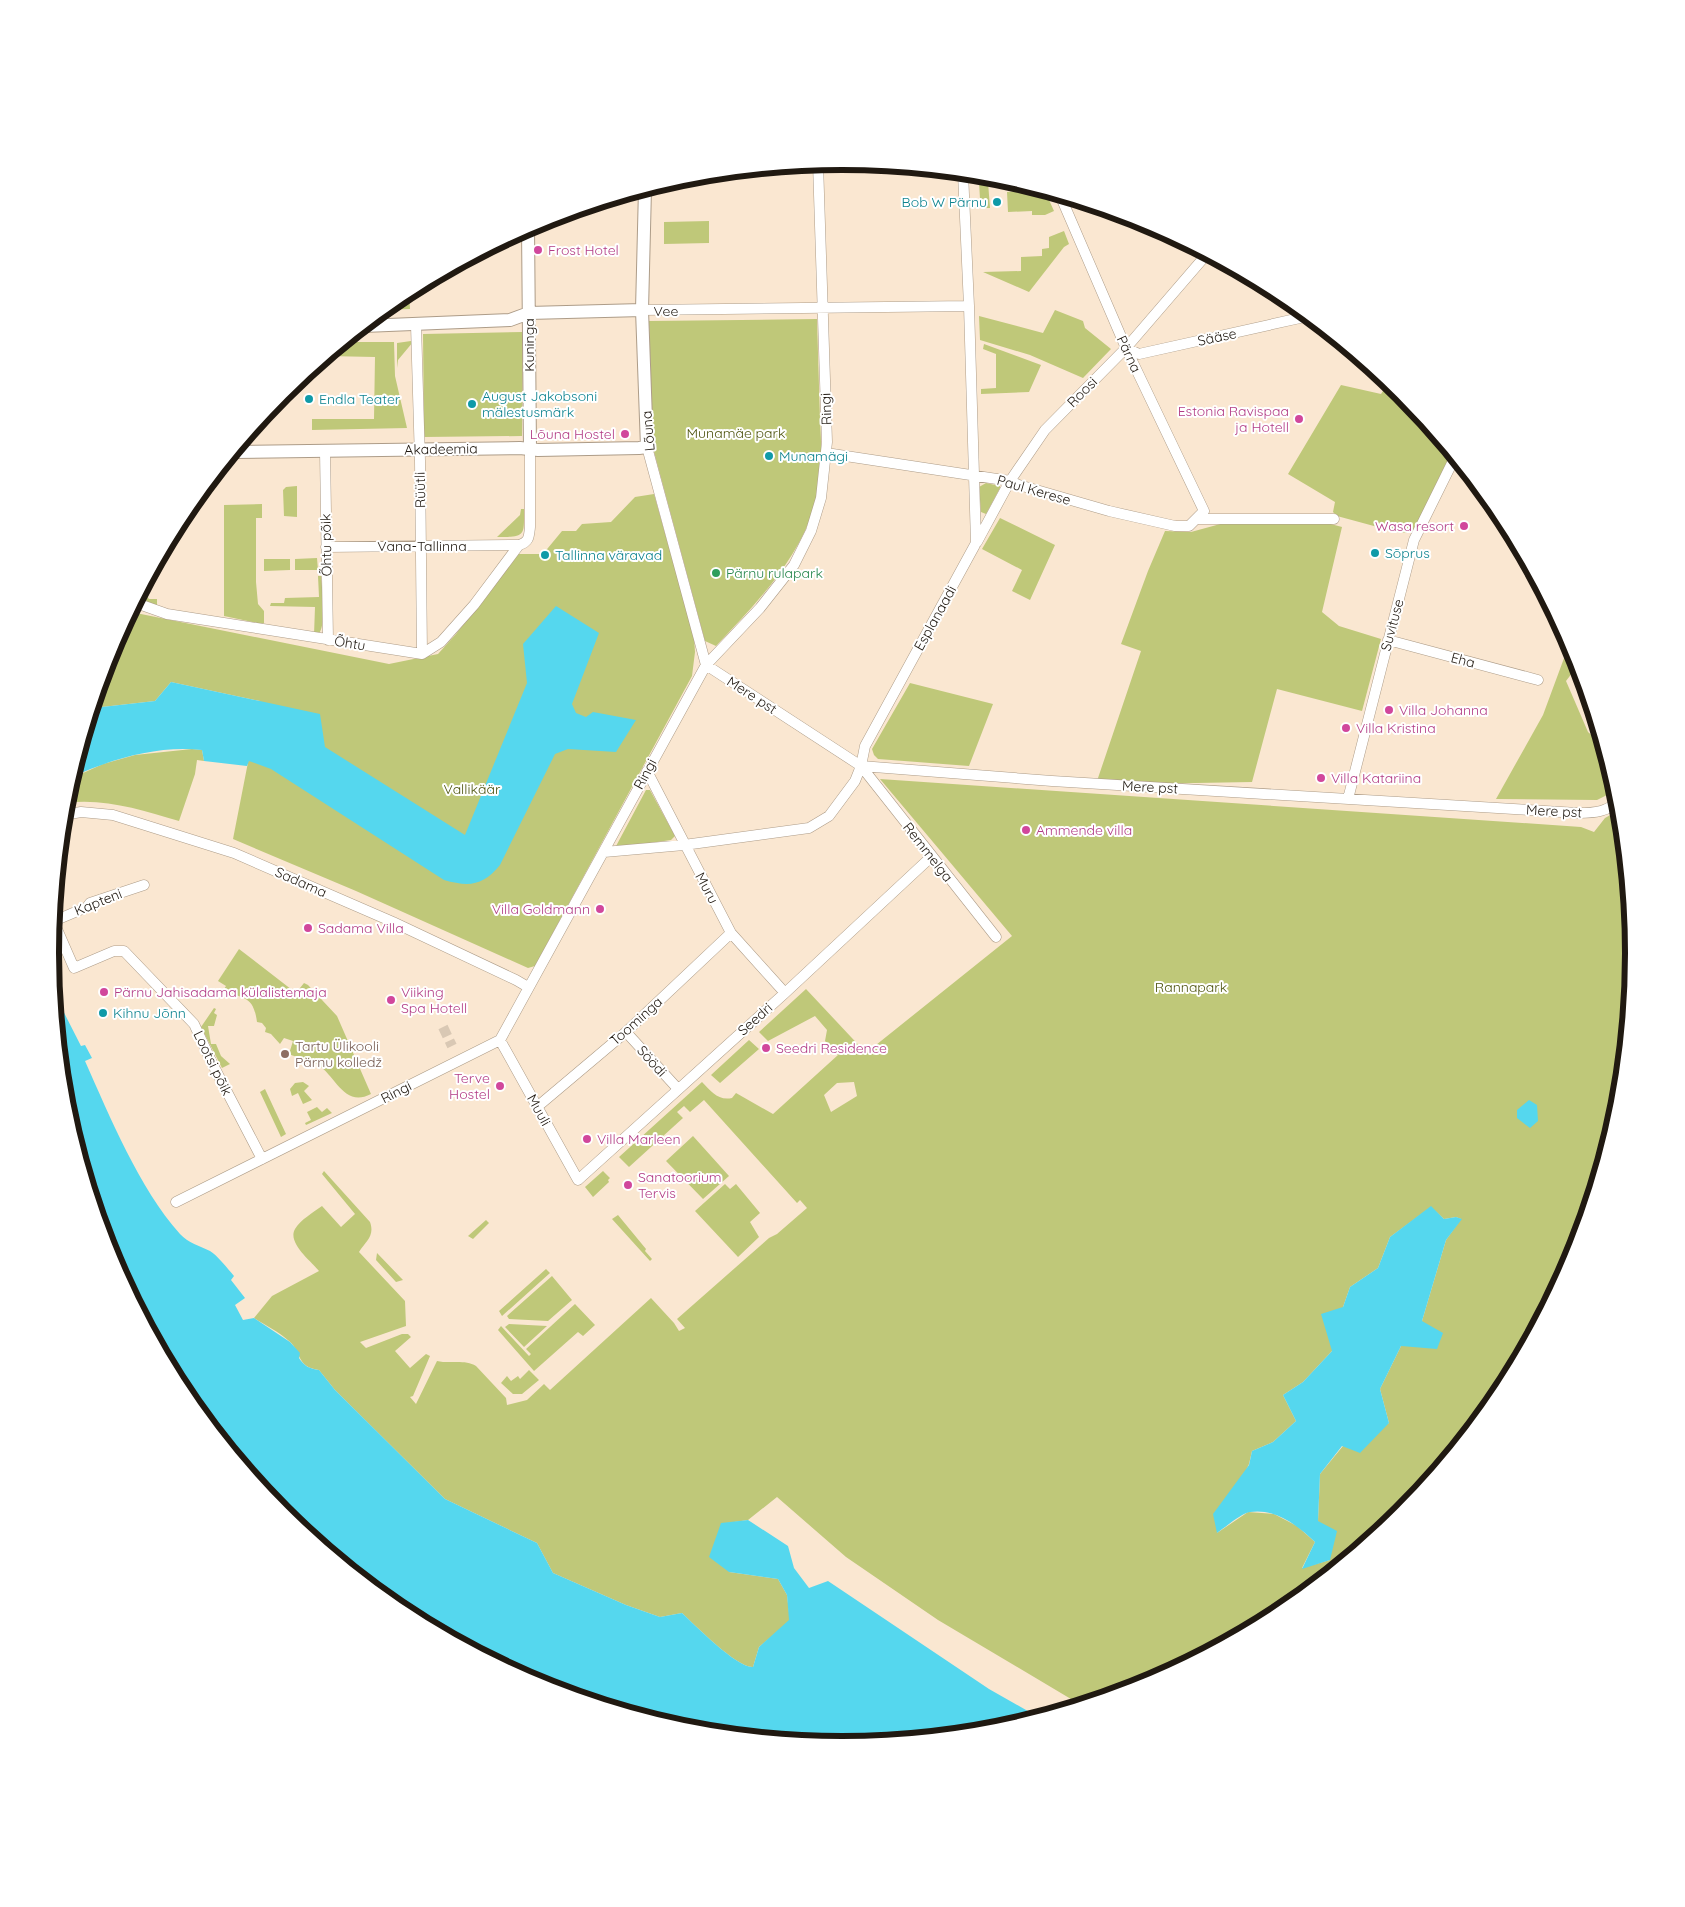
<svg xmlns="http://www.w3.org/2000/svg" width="1685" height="1907" viewBox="0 0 1685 1907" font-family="Quicksand,sans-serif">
<rect width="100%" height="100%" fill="#fae7d1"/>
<path fill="#bfc879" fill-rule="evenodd" d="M979 182H988L990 208H983V199H980Z
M1023 184 1045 191 1054 211 1045 215H1032V211L1008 212 1007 192 1023 191Z
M709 221V243L664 244V222Z
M1064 231 1069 244 1064 247 1029 292 983 272 1021 271V257L1042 256V249L1049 248V237Z
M409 291 410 309 384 310Z
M1055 310 1083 321 1085 328 1111 349 1083 378 1030 355 980 340 979 316 1043 333Z
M817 319C818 353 819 386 820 419 821 441 823 466 819 488 807 552 759 600 716 646L705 641 653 448 649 321Z
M523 332 522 436 424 437 423 334Z
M411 341 413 342 398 360 397 368V343Z
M344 342H394L395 376 407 428 312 430V419H374L375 357 327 356Z
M984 344 1041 365 1029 392 981 394V389L996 388V354L983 349Z
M1389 382 1403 393 1452 452 1412 533 1396 532 1337 516 1333 512 1335 502 1288 474 1341 385 1381 394Z
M986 483 1000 486V488L986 514 981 512 979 487Z
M297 486V517L284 516 283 490 286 487Z
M654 494 694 637 695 652 692 676 535 966 528 968 356 891 233 839 260 701 171 682 155 701 93 708 110 650 131 612 389 664 438 654 456 634 517 554H543L562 531H576L582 524 611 522 635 497Z
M262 504V518H256V582L258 604 264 611V623L262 624 224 616V505Z
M521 509H524C524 536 526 537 497 537L520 515Z
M1000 518 1055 545 1030 600 1012 591 1022 570 982 549Z
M1224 523H1327L1342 527 1322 612 1339 626 1381 639 1362 711 1277 689 1252 782 1139 784 1097 781 1141 651 1121 644 1148 571 1165 531 1191 532Z
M317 558 318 570H295V559Z
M264 559H290V570L264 571Z
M318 576H321C322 590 327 625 318 635H314L315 607 270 606 271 603H284L285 598 319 597Z
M142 590 149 599H157V605H144L138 598Z
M1570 642 1579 664 1566 681 1588 732 1604 746 1617 790 1597 800 1496 799 1543 715Z
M910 683 993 704 969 766 878 759 874 755 872 749Z
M192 749 202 750 204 761 197 760 195 774 179 821C140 810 106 798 65 803L72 778 103 764 135 755Z
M880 779 1581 827 1594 832 1605 818 1621 809 1635 954 1620 1108 1575 1257 1501 1394 1403 1514 1283 1613 1146 1686 1081 1705 938 1620 846 1557 777 1497 748 1520 721 1524 729 1572 778 1579 787 1595 790 1621 759 1647 753 1667C737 1668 695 1625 682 1613L660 1617 626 1605 553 1573 537 1543 445 1499 335 1390 319 1370C296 1367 302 1352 289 1341 279 1332 265 1325 254 1318L272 1296 319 1271C311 1261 287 1243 295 1229 300 1220 314 1212 322 1206L341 1227 355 1214 322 1174 324 1171 370 1222C375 1236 366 1241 359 1252L405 1301 406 1326 360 1342 366 1348 402 1334H408L411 1337 395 1351 410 1368 426 1354 430 1356 413 1396 410 1397 416 1404 437 1361C450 1364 465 1359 476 1366L506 1398 507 1405 527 1400 544 1384 550 1390 651 1298 674 1323 679 1331 685 1328 677 1319 769 1238 777 1234 807 1208 800 1200 797 1203 704 1100 690 1112 684 1106 677 1112 683 1118 629 1167 619 1157 702 1082C711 1091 718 1101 732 1098L736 1093 773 1114 838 1055 825 1041 827 1030 815 1016 768 1041 759 1032 806 989 866 1053 1012 936ZM854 1082 857 1096 831 1112 824 1095 837 1083ZM1431 1207 1444 1219 1456 1217 1461 1219 1446 1240 1422 1321 1401 1346 1380 1389 1389 1423 1343 1446 1320 1474 1318 1521 1330 1560 1302 1568 1315 1542 1297 1526 1274 1514 1248 1512 1217 1533 1249 1464 1252 1451 1273 1442 1296 1421 1283 1395 1303 1382 1332 1351 1343 1307 1350 1287 1378 1268 1390 1237Z
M646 790H650L675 836 671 840 615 848Z
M239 949 296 993 304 983 308 985 337 1016 371 1094C344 1108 336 1076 318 1065 310 1059 298 1058 289 1054L293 1041 284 1038 280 1044 271 1034 265 1032 266 1028 262 1023 257 1022C253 994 244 1001 224 989L226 986 218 981Z
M214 1008 216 1009 214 1013 217 1015 214 1026H208L211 1044H216L221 1056 230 1064 222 1068 201 1027Z
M749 1040 759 1049 720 1083 711 1075Z
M303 1082 309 1086 304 1091 312 1100 303 1104 298 1093 292 1096 290 1089 295 1083Z
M265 1089 286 1134 281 1137 260 1092Z
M317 1107 322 1112 327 1108 332 1113 306 1125 305 1123 311 1120 307 1112Z
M693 1136 729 1176 703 1199 666 1161Z
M603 1171 610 1178 608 1180 609 1182 593 1197 585 1187Z
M725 1184 730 1189 736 1184 760 1213 750 1222 759 1237 738 1257 695 1211Z
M618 1215 646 1249 645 1251 652 1259 650 1261 612 1219Z
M486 1220 489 1223 473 1239 468 1236Z
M377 1253 403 1280 396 1282 376 1260Z
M546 1269 550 1273 502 1316 499 1311Z
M552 1276 572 1300 548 1321 509 1319 507 1316Z
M575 1304 595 1325 583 1336 578 1332 534 1371 498 1330 501 1326 529 1356 531 1354 526 1349Z
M509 1324 547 1326 524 1347 505 1327Z
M529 1370 539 1380 522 1394H513L501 1383 507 1376 511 1381 518 1376 520 1379Z"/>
<path fill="#55d7ee" d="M556 606 599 633 572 704 576 713 586 717 593 712 636 720 616 752 568 749 555 754 500 865C483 886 469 887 444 880L271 769 249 761 247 766 204 761 202 750C158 745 111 759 72 777L93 708 155 701 171 682 320 714 325 747 465 835 527 683 523 644Z
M54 993 81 1046 85 1045 92 1058 85 1061C110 1117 139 1188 180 1234 188 1243 200 1246 210 1251 219 1257 227 1268 234 1276L231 1280 245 1298 235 1305 243 1320 254 1318 290 1342 300 1353 299 1358C304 1366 310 1369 319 1370L335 1390 445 1499 537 1543 553 1573 626 1605 660 1617 682 1613C695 1625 737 1668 753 1667L759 1647 789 1620 787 1595 778 1579 729 1572 709 1557 721 1523 748 1520 788 1546 794 1568 809 1588 828 1581 989 1689 1040 1718 997 1731 842 1746 688 1731 539 1686 402 1612 282 1514 183 1394 110 1257 65 1108Z
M1529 1100 1537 1105 1538 1121 1530 1128 1517 1118V1110Z
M1431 1206 1444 1219 1456 1217 1462 1219 1446 1240 1422 1321 1443 1333 1437 1349 1401 1346 1380 1389 1389 1423 1360 1453 1342 1446 1320 1474 1318 1521 1337 1531 1330 1560 1302 1569 1315 1542C1297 1525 1275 1508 1250 1512 1242 1513 1224 1528 1217 1533L1213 1514 1249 1465 1252 1451 1273 1442 1296 1421 1283 1395 1303 1382 1332 1351 1321 1314 1343 1307 1350 1287 1378 1268 1390 1237Z"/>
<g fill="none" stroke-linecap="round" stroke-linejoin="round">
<path stroke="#d9c8b4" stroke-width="10" stroke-dasharray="10 5" stroke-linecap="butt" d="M443 1027 452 1046"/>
<g stroke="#ad9c88" stroke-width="11">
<path id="minor" d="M642 310 969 306
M416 325 420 461 422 654
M1126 348 1139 354 1309 316
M647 447 706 665 861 766 1052 781 1578 813C1595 813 1607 812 1620 800
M325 451 328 640
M826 453 1010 481 1019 485 1109 511 1175 526H1189L1204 511 1126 348 1060 195
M1198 519H1334
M977 542 1010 481 1045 430 1126 348 1207 254
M326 547 519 545C529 542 529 537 530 527V449
M136 603 167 614 422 654 441 642 474 605 519 545
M1388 640 1538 680
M861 766 996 937
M647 771 731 933 785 993
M1348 799 1414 540 1455 457
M64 815 81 812 113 815 234 853 393 922 516 980 528 987
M604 852 684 845 809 828 829 816 855 781 861 766 865 746 976 543 969 306 963 173
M53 920 74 968 114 951H124L194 1024 213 1065 262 1159
M54 921 87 907 90 903 144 885
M626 1032 678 1089
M500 1040 578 1180 785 993 931 857
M537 1107 626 1032 731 933
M176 1202 500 1040 706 665 760 608 794 565 811 531 821 498 827 442 818 163"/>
</g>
<g stroke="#ad9c88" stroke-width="14">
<path id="tertiary" d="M528 227 530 449
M364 326 510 320 529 313 642 310
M234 452 520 448 538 450 639 448 647 447 642 310 645 189"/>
</g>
<use href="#minor" stroke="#fff" stroke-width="10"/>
<use href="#tertiary" stroke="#fff" stroke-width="12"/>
</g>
<g fill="#0f9aa8" stroke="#fff" stroke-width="2">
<circle cx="997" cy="202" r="5"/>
<circle cx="309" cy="399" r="5"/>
<circle cx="472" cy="404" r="5"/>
<circle cx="769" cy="456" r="5"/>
<circle cx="1375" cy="553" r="5"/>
<circle cx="545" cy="555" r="5"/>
<circle cx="103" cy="1013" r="5"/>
</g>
<g fill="#d1479c" stroke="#fff" stroke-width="2">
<circle cx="538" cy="250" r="5"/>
<circle cx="1299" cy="419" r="5"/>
<circle cx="625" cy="434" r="5"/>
<circle cx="1464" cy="526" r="5"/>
<circle cx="1389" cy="710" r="5"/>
<circle cx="1346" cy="728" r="5"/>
<circle cx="1321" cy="778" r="5"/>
<circle cx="1026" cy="830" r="5"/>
<circle cx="600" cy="909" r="5"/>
<circle cx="308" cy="928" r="5"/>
<circle cx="104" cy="992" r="5"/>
<circle cx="391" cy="1000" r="5"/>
<circle cx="766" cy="1048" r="5"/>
<circle cx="500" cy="1086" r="5"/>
<circle cx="587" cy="1139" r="5"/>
<circle cx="628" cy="1185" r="5"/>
</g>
<circle fill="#2e9e5b" stroke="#fff" stroke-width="2" cx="716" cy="573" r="5"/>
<circle fill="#8d6e63" stroke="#fff" stroke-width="2" cx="285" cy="1054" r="5"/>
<g text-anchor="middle" stroke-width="4" stroke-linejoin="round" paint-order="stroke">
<g font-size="14" fill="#0d838f" stroke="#fff" text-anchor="start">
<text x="987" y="207" text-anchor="end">Bob W Pärnu</text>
<text x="482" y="401">August Jakobsoni<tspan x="482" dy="16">mälestusmärk</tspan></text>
<text x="319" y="404">Endla Teater</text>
<text x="779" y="461">Munamägi</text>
<text x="1385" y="558">Sõprus</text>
<text x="555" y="560">Tallinna väravad</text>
<text x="113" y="1018">Kihnu Jõnn</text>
</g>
<g font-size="14" fill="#b23c85" stroke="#fff" text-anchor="start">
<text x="548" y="255">Frost Hotel</text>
<text x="1289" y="416" text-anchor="end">Estonia Ravispaa<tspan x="1289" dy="16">ja Hotell</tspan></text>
<text x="615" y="439" text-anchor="end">Lõuna Hostel</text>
<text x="1454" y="531" text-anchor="end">Wasa resort</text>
<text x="1399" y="715">Villa Johanna</text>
<text x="1356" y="733">Villa Kristina</text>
<text x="1331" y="783">Villa Katariina</text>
<text x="1036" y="835">Ammende villa</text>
<text x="590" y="914" text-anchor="end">Villa Goldmann</text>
<text x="318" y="933">Sadama Villa</text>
<text x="114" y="997">Pärnu Jahisadama külalistemaja</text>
<text x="401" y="997">Viiking<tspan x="401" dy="16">Spa Hotell</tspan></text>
<text x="776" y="1053">Seedri Residence</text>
<text x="490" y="1083" text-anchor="end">Terve<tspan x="490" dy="16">Hostel</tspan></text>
<text x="597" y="1144">Villa Marleen</text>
<text x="638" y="1182">Sanatoorium<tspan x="638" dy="16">Tervis</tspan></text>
</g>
<g font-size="14" fill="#201911" stroke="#fff">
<text x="666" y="316">Vee</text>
<text transform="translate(1217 337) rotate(-12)" y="5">Sääse</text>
<text transform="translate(529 345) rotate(-90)" y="5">Kuninga</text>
<text transform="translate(1129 354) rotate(65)" y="5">Pärna</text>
<text transform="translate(1082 392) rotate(-45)" y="5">Roosi</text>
<text transform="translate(826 409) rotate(-92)" y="5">Ringi</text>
<text transform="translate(648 431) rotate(-95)" y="5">Lõuna</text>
<text transform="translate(441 449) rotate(-1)" y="5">Akadeemia</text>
<text transform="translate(420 490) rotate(-91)" y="5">Rüütli</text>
<text transform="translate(1034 490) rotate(16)" y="5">Paul Kerese</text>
<text transform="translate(326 545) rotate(-91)" y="5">Õhtu põik</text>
<text x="422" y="551">Vana-Tallinna</text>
<text transform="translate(935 618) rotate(-61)" y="5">Esplanaadi</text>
<text transform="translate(1392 625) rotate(-75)" y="5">Suvituse</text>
<text transform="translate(350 643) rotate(9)" y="5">Õhtu</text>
<text transform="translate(1463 660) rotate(15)" y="5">Eha</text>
<text transform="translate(752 695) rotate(33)" y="5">Mere pst</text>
<text transform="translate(645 774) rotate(-62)" y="5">Ringi</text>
<text transform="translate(1150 787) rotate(3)" y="5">Mere pst</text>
<text transform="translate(1554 811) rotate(3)" y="5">Mere pst</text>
<text transform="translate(928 852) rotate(52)" y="5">Remmelga</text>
<text transform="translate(301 882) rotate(24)" y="5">Sadama</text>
<text transform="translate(707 888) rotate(62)" y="5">Muru</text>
<text transform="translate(98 902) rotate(-22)" y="5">Kapteni</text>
<text transform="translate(755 1019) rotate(-42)" y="5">Seedri</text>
<text transform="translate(636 1021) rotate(-42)" y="5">Toominga</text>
<text transform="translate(652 1061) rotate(48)" y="5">Söödi</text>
<text transform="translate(213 1063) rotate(64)" y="5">Lootsi põik</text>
<text transform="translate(396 1092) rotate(-27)" y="5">Ringi</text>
<text transform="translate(539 1110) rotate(61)" y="5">Muuli</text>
</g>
<g font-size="14" fill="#4f5510" stroke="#fff">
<text x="736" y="438">Munamäe park</text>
<text x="472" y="794">Vallikäär</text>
<text x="1191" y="992">Rannapark</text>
</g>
<g font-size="14" fill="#27864d" stroke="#fff" text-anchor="start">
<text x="726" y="578">Pärnu rulapark</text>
</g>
<g font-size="14" fill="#785e54" stroke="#fff" text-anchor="start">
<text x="295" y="1051">Tartu Ülikooli<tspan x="295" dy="16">Pärnu kolledž</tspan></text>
</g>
</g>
<path d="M0 0H1685V1907H0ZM59 953a783 783 0 1 1 1566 0a783 783 0 1 1-1566 0Z" fill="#fff" fill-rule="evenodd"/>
<path fill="none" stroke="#201911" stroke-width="6" d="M59 953a783 783 0 1 1 1566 0a783 783 0 1 1-1566 0Z"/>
</svg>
